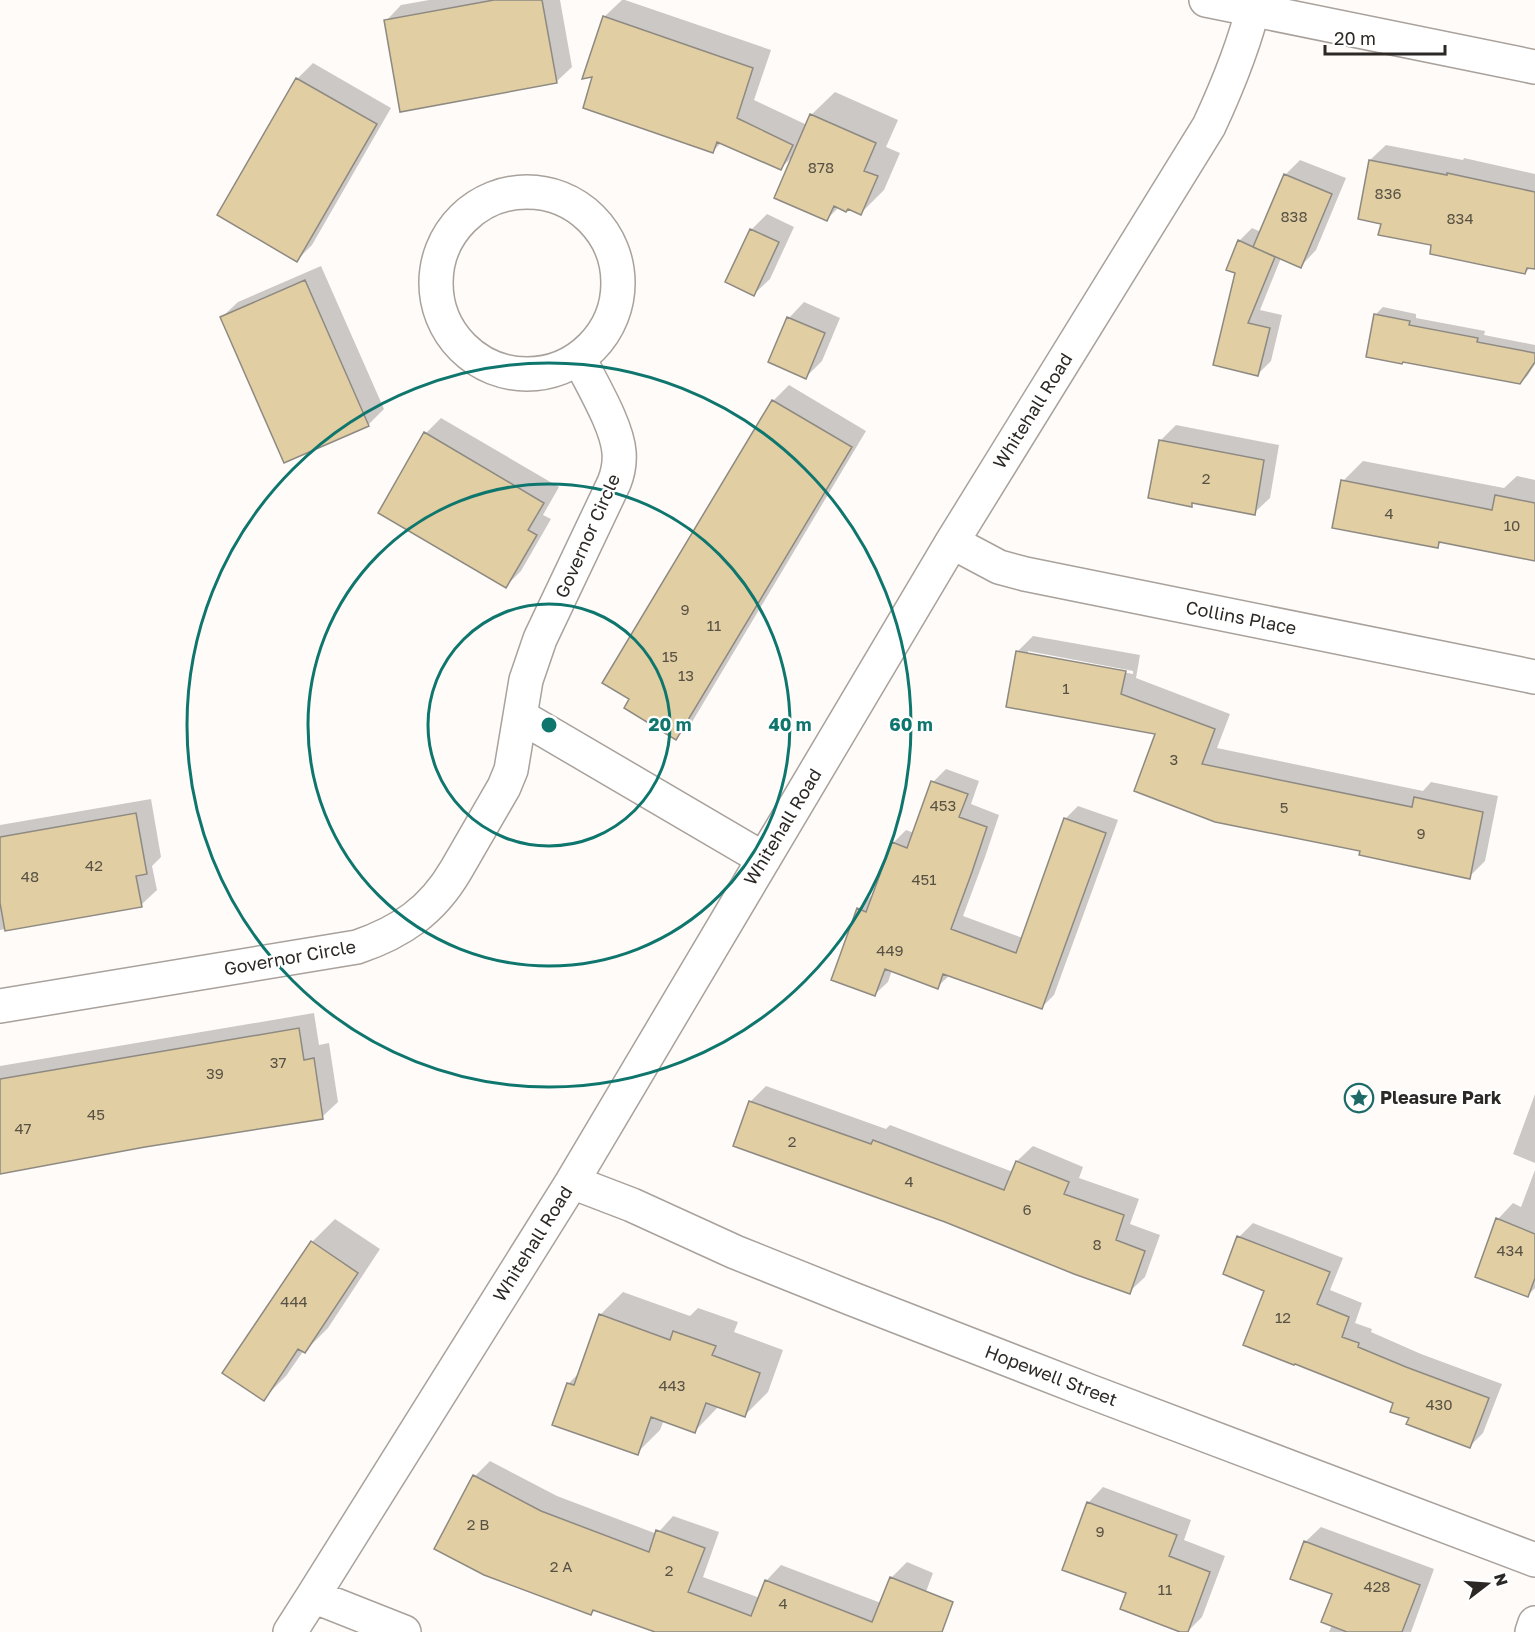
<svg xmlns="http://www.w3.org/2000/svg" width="1535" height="1632" viewBox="0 0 1535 1632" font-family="'Golos Text',sans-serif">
<rect width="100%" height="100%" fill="#fefbf8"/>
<path fill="#0003" fill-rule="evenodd" d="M429 0H560L572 67 556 82 386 21 401 5Z
M622 0H625L771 50 754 100 807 125 811 115 835 92 898 120 886 147 900 153 884 190 861 213 848 207H839L827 219 793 156 781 168 722 142 713 151 595 75 604 17Z
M313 63 391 108 312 245 297 260 219 215 298 78Z
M1386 145 1463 160 1464 158 1535 174V268L1531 267 1525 273 1433 244 1383 223 1370 160Z
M1300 160 1346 178 1316 250 1301 266 1281 258 1260 310 1282 315 1271 361 1258 374 1237 272 1239 241 1252 228 1261 232 1285 175Z
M767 214 794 227 770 279 754 294 751 230Z
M321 266 384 409 368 425 222 317 238 302Z
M804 302 840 318 822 361 806 377 789 318Z
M1383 307 1416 314V318L1485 331 1484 335 1535 345V364L1528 375 1520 383 1375 315Z
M789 385 866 431 692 722 676 738 631 698 604 682 773 401Z
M441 418 559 487 543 515 551 519 521 571 506 586 426 433Z
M1176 425 1279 445 1270 498 1254 513 1194 502 1191 505 1160 441Z
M1363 461 1504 488 1517 476 1535 480V559L1443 541 1437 546 1343 481Z
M1033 636 1140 655 1136 678 1230 714 1217 748 1423 791 1431 782 1498 796 1485 861 1469 877 1362 850 1216 821 1157 733 1018 651ZM1028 651 1133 671V674L1028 654Z
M946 769 979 781 971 804 999 815 985 857 963 916 1023 938 1065 819 1078 806 1118 820 1054 995 1041 1008 950 975 937 987 892 970 888 982 875 994 858 909 871 896 873 897 893 843 906 830 914 833 933 782Z
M151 799 161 857 152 866 157 890 141 905 0 930V825Z
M314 1013 319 1045 329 1043 338 1102 322 1117 0 1172V1066Z
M766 1086 886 1129 890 1125 1013 1172 1017 1161 1033 1146 1083 1167 1079 1178 1139 1199 1130 1224 1160 1235 1145 1277 1129 1292 750 1102Z
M1535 1094V1163L1513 1154Z
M1535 1170V1288L1528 1295 1498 1219 1513 1203 1521 1207Z
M335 1219 380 1249 328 1328 305 1351 304 1350 286 1376 263 1399 312 1242Z
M1253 1223 1343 1258 1330 1290 1362 1303 1355 1323 1372 1329 1371 1332 1421 1354 1502 1384 1483 1433 1469 1447 1411 1417 1395 1402 1266 1290 1239 1237Z
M623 1292 690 1316 698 1308 738 1322 734 1332 783 1350 768 1392 745 1415 719 1406 695 1431 664 1420 660 1430 637 1453 568 1384 580 1372 600 1315Z
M490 1461 557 1496 657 1534 673 1516 719 1532 703 1577 760 1598 766 1581 781 1565 881 1603 891 1578 907 1562 933 1573 914 1624 936 1632H658L596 1609 591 1614 475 1476Z
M1103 1487 1191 1520 1184 1540 1225 1556 1202 1617 1187 1632H1184L1128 1592 1088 1503Z
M1321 1527 1434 1569 1411 1632H1329L1332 1625 1334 1594 1305 1542Z"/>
<path fill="#e1cea3" stroke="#8e8a82" stroke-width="1.5" d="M494 0H542L557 83 400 112 384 20Z
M603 16 753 68 737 118 793 145 781 170 717 142 713 153 583 108 592 77 582 79Z
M296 78 377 124 297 262 217 215Z
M810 114 876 143 864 171 878 176 861 215 848 209 846 212 834 206 827 221 774 198Z
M1369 160 1447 175V173L1535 192V269L1527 268 1525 274 1430 254 1431 245 1378 235 1381 224 1358 219Z
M1284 174 1332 194 1301 268 1253 247Z
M750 229 779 242 754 296 725 282Z
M1238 240 1275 257 1248 323 1270 328 1258 376 1213 365 1235 273 1226 270Z
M305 280 369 426 284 463 220 317Z
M1374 314 1410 321 1409 325 1478 338 1477 342 1535 353V362L1520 384 1403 362 1402 364 1366 357Z
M787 317 825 333 806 379 768 362Z
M772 400 852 447 676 740 624 708 629 699 602 683Z
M424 432 544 503 528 530 537 535 506 588 378 513Z
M1159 440 1264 460 1255 515 1192 503V507L1148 498Z
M1341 480 1492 510 1495 495 1535 503V561L1439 542 1438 548 1332 528Z
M1016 651 1126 671 1121 694 1215 729 1202 764 1412 807 1414 797 1483 812 1470 879 1359 855 1360 851 1215 822 1134 791 1155 734 1006 707Z
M931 781 968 794 959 817 987 827 972 872 951 929 1016 953 1064 818 1106 833 1042 1009 943 974 938 989 885 969 875 996 831 980 857 908 866 912 892 842 907 848Z
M136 813 147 874 136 876 142 907 5 931 0 903V837Z
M299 1028 304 1060 314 1058 323 1119 145 1147 0 1174V1079Z
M749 1101 871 1144 873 1140 1004 1190 1016 1161 1069 1182 1064 1194 1124 1215 1116 1240 1145 1251 1130 1294 1074 1274 945 1222 733 1146Z
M1496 1218 1535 1234V1278L1528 1297 1475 1277Z
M1237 1236 1330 1272 1317 1304 1349 1317 1342 1337 1359 1343 1358 1347 1406 1367 1489 1398 1470 1448 1406 1424 1409 1418 1390 1412 1393 1403 1295 1364 1294 1365 1243 1345 1264 1291 1223 1274Z
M311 1241 358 1273 305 1353 298 1349 264 1401 222 1373Z
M599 1314 670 1340 673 1331 716 1346 712 1355 760 1373 745 1417 706 1403 695 1433 651 1417 638 1455 552 1425 567 1383 574 1385Z
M473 1475 541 1511 649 1552 656 1530 705 1548 688 1592 751 1616 765 1580 872 1622 890 1577 953 1602 942 1632H655L593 1610 591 1615 484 1575 434 1549Z
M1087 1502 1177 1535 1169 1556 1210 1572 1188 1632H1180L1120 1609 1126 1593 1062 1570Z
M1304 1541 1420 1585 1402 1632H1347L1321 1622 1332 1594 1290 1579Z"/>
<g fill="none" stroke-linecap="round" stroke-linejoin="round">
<g stroke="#a9a19b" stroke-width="36">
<path id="minor" d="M1206 0 1535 67
M436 283a91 91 0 1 1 182 0a91 91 0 1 1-182 0Z
M952 542 999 567 1025 574 1535 677
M520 716 764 859
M0 1006 357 947C401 932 432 911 456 870L504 787 511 770 526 680 540 639 614 483C618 473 620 463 619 452 617 425 591 383 579 358
M572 1182 632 1205 735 1252 850 1298 1089 1391 1535 1560
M313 1596 404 1632
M290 1632 313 1596 572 1182 952 542 1209 126C1228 85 1245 44 1255 0
M1532 1632 1535 1623"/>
</g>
<use href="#minor" stroke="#fff" stroke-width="33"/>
</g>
<g fill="none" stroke="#0f766e" stroke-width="3">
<circle cx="549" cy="725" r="121"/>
<circle cx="549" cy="725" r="241"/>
<circle cx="549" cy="725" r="362"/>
</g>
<defs>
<g id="sight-ring" transform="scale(1.5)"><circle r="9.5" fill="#fff" stroke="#1d6a68" stroke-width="1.5"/><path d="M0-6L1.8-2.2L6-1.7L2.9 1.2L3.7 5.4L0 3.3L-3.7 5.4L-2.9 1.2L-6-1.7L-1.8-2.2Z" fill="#1d6a68"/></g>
</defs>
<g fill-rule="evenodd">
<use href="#sight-ring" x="1359" y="1098"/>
</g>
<g text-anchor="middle" stroke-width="4.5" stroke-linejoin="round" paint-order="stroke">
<g font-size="15" fill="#585244">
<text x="821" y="173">878</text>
<text x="1388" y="199">836</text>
<text x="1294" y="222">838</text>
<text x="1460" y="224">834</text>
<text x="1206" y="484">2</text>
<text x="1389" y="519">4</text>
<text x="1512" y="531">10</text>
<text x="685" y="615">9</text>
<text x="714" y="631">11</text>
<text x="670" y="662">15</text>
<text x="686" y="681">13</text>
<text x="1066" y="694">1</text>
<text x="1174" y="765">3</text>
<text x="943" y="811">453</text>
<text x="1284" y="813">5</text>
<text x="1421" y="839">9</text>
<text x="94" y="871">42</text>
<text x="30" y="882">48</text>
<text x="924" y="885">451</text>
<text x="890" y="956">449</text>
<text x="278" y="1068">37</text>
<text x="215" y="1079">39</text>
<text x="96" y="1120">45</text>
<text x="23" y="1134">47</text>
<text x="792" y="1147">2</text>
<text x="909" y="1187">4</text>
<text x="1027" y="1215">6</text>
<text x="1097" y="1250">8</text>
<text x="1510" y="1256">434</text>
<text x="294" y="1307">444</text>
<text x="1283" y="1323">12</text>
<text x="672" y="1391">443</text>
<text x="1439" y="1410">430</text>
<text x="478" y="1530">2 B</text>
<text x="1100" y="1537">9</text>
<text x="561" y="1572">2 A</text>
<text x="669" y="1576">2</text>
<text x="1377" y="1592">428</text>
<text x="1165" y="1595">11</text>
<text x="783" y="1609">4</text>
</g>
<g font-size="18" fill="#2b2825" stroke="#fff">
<text transform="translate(1033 411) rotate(-58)" y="6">Whitehall Road</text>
<text transform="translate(588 536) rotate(-66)" y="6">Governor Circle</text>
<text transform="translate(1241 618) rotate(11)" y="6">Collins Place</text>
<text transform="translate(783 827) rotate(-59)" y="6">Whitehall Road</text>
<text transform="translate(290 958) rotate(-10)" y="6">Governor Circle</text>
<text transform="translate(533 1244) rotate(-58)" y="6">Whitehall Road</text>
<text transform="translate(1051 1376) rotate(21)" y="6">Hopewell Street</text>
</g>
<g font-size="18" font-weight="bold" fill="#2b2825" stroke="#fff" text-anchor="start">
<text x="1380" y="1104">Pleasure Park</text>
</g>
</g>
<circle cx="549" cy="725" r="9" fill="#0f766e" stroke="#fff" stroke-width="3"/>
<g font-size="18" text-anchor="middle" font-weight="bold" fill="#0f766e" stroke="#fff" stroke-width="4.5" stroke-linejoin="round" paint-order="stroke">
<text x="670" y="731">20 m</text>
<text x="790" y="731">40 m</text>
<text x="911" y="731">60 m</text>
</g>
<g transform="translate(1487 1584) rotate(73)" stroke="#ffffff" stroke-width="4.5" paint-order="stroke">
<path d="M0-4.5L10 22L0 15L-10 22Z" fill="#2b2825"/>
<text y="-9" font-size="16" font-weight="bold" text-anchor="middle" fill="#2b2825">N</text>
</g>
<path d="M1325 45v9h120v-9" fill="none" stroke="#2b2825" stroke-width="3"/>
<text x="1334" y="45" font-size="18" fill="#2b2825" stroke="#ffffff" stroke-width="4.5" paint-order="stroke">20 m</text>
</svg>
